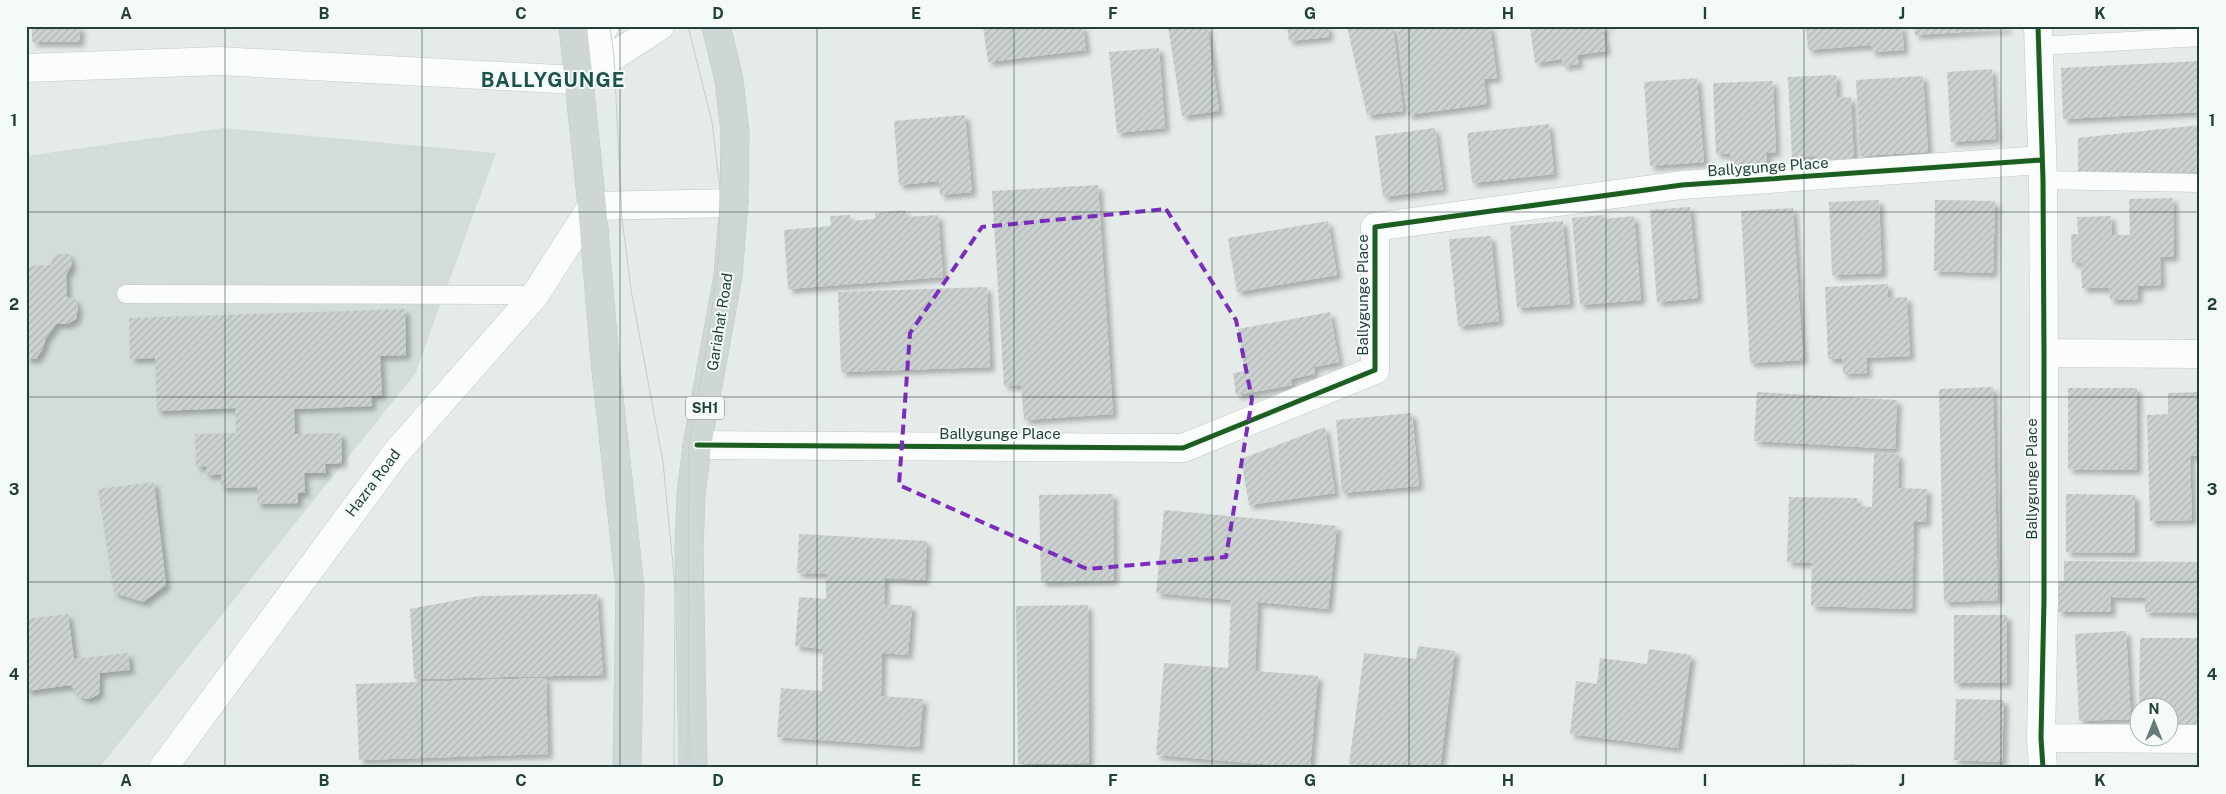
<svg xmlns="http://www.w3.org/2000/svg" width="2226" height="794" viewBox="0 0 2226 794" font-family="'Public Sans',sans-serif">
<defs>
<pattern id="building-hatch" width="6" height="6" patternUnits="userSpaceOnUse" patternTransform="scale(1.25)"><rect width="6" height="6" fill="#ccd2d0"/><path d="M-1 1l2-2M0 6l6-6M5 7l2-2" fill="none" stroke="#afb5b4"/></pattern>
<filter id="shadow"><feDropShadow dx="4.5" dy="4.5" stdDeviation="2.5" flood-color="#0004"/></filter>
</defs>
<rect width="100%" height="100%" fill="#e5ebe9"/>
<path fill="#d3dcd9" d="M223 128 496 153 415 374 99 768H26V156Z"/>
<path fill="url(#building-hatch)" filter="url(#shadow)" d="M32 26H80V42H32Z
M983 26H1083L1086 50 988 62Z
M1168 26H1207L1219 111 1182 116Z
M1287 26H1328L1329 37 1289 41Z
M1347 26H1393L1403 111 1367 115Z
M1397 26H1490L1497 78 1484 79 1487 104 1408 115Z
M1530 26H1610V27L1603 28 1606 51 1577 55 1579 64 1563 66 1562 59 1535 63Z
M1806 26H1902L1904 50 1871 52V45L1808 50Z
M1914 26H2007V29L1915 35Z
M1159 48 1165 128 1117 133 1109 52Z
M2200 61V112L2063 119 2061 68Z
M1992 69 1996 139 1951 142 1947 72Z
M1836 75 1837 98 1851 97 1854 161 1816 163 1815 156 1792 157 1788 77Z
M1923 76 1928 152 1860 156 1856 80Z
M1697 78 1704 162 1650 166 1644 82Z
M1773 81 1776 152 1767 153V169L1730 171V154H1716L1713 83Z
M965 115 972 192 940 195 939 181 899 185 894 121Z
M1549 124 1554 174 1472 183 1467 133Z
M2200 125V172L2078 173V138Z
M1435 128 1443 189 1383 197 1375 136Z
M1098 185 1113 414 1024 420 1021 385 1004 386 992 191Z
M2173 198 2174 257H2160L2161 285 2138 286V299L2110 300 2109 288H2082L2081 263H2072L2071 234H2078L2077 217 2111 216 2112 235H2130L2129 199Z
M1879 200 1882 273 1832 275 1829 202Z
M1935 200 1995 201 1993 273 1934 271Z
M1690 207 1698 298 1657 302 1650 210Z
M1793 208 1803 360 1750 363 1741 211Z
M905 210 906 217 938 215 943 277 788 289 784 230 831 226 830 216 850 215 851 221 875 219V213Z
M1604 215V219L1634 216 1641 300 1580 305 1572 218Z
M1328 221 1337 275 1237 292 1228 238Z
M1563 221 1570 304 1517 308 1510 226Z
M1491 236 1499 321 1458 326 1449 239Z
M55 254H69L72 265 66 275 67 297 75 299 78 308 76 319 67 324H56L46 338 42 350 36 359H26V266L50 265Z
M1888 284V298L1907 297 1910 356 1866 358 1867 373 1843 374 1842 359H1828L1825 287Z
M987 287 990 367 841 372 838 292Z
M405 309 406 355 380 356 382 395 371 396 372 406 294 409 295 434 341 433 342 463 325 464 326 473H304L305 493H298V503L257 504V487L221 488V474L206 475V466L196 467 195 434 236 433 235 408 157 411 155 358 130 359 129 318Z
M1330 312 1339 362 1314 367 1315 374 1291 379 1292 385 1236 395 1233 373 1245 371 1238 329Z
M1993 387 1998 600 1944 602 1939 389Z
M2068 388H2137V470L2068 469Z
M1757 392 1897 400 1895 449 1754 441Z
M2200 392V455L2190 456 2192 520 2150 521 2147 415 2168 414V393Z
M1412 413 1419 486 1342 493 1336 420Z
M1325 427 1335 493 1249 505 1241 459Z
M1874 453 1899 454 1898 488 1927 489 1926 522H1914L1912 609 1811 606 1812 563 1787 562 1789 497 1857 498V506L1872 507Z
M154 482 166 585 143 602 114 593 98 489Z
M1113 494 1114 580 1041 582 1039 495Z
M2066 494 2135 495V553L2066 552Z
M1164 510 1337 526 1328 609 1258 602 1255 671 1318 676 1310 768 1156 755 1164 663 1228 668 1231 600 1156 593Z
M799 534 927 541 925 580 885 578 884 604 912 606 908 655 882 653 881 696 923 699 919 747 777 737 781 688 822 691 823 649 795 646 799 597 826 599V574L797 573Z
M2064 561 2200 562V613L2145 612V598L2111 597V612H2058V581H2064Z
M597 594 603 675 414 679 410 609 479 596Z
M1088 605 1089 763 1018 764 1016 606Z
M68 614 74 659 128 653 130 670 100 673 99 694 89 699 80 697 71 685 26 691V619Z
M1954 615H2007V683H1954Z
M2126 631 2131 719 2079 721 2075 634Z
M2140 638H2198L2197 727H2168V706H2139Z
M1418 646 1455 651 1440 768H1379L1349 764 1364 653 1416 659Z
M1649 649 1691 655 1678 748 1570 734 1576 681 1597 684 1600 658 1647 664Z
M546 678 548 754 359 760 356 684Z
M1956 699 2004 700 2002 762 1954 760Z
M1856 764V768H1783V765Z"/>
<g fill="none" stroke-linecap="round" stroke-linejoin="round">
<g stroke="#c2c8c6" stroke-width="19">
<path id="lane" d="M2038 46 2200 37
M2043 180 2200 183
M126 294 535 295"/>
</g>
<g stroke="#c2c8c6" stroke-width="29">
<path id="street" d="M2038 26 2043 180 2044 353V600L2041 738 2043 768
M2044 353 2200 354
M697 445 1183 448 1375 370V227L1682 185 2041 160
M2041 738 2200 739"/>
</g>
<g stroke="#c1c9c7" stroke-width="29">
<path id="secondary" d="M26 68 219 61 577 80 660 26
M578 79 605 26
M163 768 396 453 535 295 592 206 734 203"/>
</g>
<g stroke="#c1cac8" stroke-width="29">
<path id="primary" d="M573 26 592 206 605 361 630 587 627 768
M693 768 689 549 691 495 697 445 728 276 734 203 735 132 729 80 716 26"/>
</g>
<use href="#lane" stroke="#fbfcfc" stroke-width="18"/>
<use href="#street" stroke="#fbfcfc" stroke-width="28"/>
<use href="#secondary" stroke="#fbfcfc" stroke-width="28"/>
<use href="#primary" stroke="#ced7d5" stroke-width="28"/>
<path stroke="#c7ccca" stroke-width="1" d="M610 26 614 56 622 218 631 290 663 462 675 586 674 768
M688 26 712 122 720 189 719 256 706 352 689 441 688 768"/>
<g stroke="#f4faf7" stroke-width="8">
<path id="cycleway" d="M2038 26 2043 180 2044 353V600L2041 738 2043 768
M697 445 1183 448 1375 370V227L1682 185 2041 160"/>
</g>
<use href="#cycleway" stroke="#1b5e20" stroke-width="5"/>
</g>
<path fill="none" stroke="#7b2cbf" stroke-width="4" stroke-dasharray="10 6" stroke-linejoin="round" d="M1166 209 1236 320 1252 399 1226 557 1087 569 899 485 910 333 982 227Z"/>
<path fill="none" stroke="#22403b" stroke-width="1" stroke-opacity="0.55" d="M225 26V768M422 26V768M620 26V768M817 26V768M1014 26V768M1212 26V768M1409 26V768M1606 26V768M1804 26V768M2001 26V768M26 212H2200M26 397H2200M26 582H2200"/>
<g text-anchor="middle" stroke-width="4" stroke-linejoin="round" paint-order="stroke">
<rect fill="#f4faf7" stroke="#617873" stroke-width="1" x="686" y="396.5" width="38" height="23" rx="4"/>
<g font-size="14" font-weight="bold" fill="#22403b">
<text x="705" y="413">SH1</text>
</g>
<g font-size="15" fill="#22403b" stroke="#f4faf7">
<text transform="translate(1768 167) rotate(-4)" y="5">Ballygunge Place</text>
<text transform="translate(1363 295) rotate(-90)" y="5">Ballygunge Place</text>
<text transform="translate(720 322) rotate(-81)" y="5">Gariahat Road</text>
<text x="1000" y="439">Ballygunge Place</text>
<text transform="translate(2032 479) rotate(-90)" y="5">Ballygunge Place</text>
<text transform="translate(373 483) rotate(-53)" y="5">Hazra Road</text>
</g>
<g font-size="20" font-weight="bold" letter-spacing="1" fill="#1d534b" stroke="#f4faf7">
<text x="553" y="87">BALLYGUNGE</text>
</g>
</g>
<rect width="2226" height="794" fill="none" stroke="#f4faf7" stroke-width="55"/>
<g transform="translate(2154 722)"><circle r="24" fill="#f4faf7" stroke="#a0b0ac"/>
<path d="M0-4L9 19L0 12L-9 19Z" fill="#667c78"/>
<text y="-8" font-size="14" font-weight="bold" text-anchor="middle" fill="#22403b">N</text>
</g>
<rect x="28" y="28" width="2170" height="738" fill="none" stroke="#22403b" stroke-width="2"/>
<g font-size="16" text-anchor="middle" font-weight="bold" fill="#22403b">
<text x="126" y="19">A</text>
<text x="324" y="19">B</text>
<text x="521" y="19">C</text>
<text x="718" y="19">D</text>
<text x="916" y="19">E</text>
<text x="1113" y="19">F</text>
<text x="1310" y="19">G</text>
<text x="1508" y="19">H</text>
<text x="1705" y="19">I</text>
<text x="1902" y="19">J</text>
<text x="2100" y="19">K</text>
<text x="14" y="126">1</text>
<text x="2212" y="126">1</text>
<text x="14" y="310">2</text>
<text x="2212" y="310">2</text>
<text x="14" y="495">3</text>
<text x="2212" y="495">3</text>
<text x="14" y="680">4</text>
<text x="2212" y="680">4</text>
<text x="126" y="786">A</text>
<text x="324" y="786">B</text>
<text x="521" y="786">C</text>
<text x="718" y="786">D</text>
<text x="916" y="786">E</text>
<text x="1113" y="786">F</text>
<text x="1310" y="786">G</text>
<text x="1508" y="786">H</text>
<text x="1705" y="786">I</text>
<text x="1902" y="786">J</text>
<text x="2100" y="786">K</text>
</g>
</svg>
